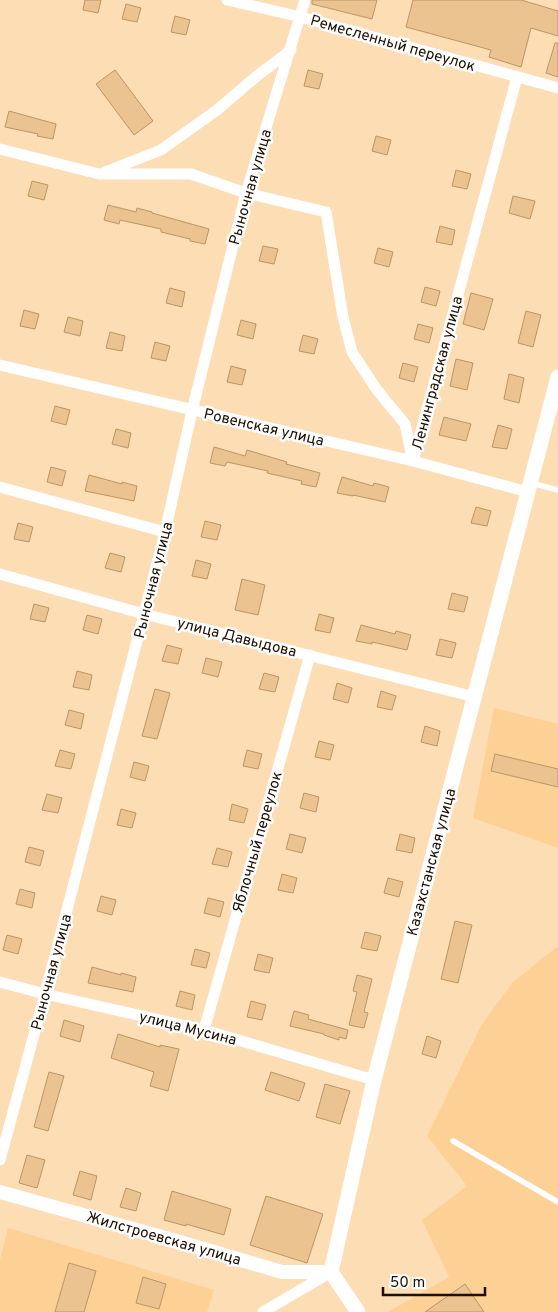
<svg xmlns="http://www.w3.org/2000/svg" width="558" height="1312" viewBox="0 0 558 1312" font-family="Overpass,sans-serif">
<rect width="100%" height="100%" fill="#fdddb4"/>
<path fill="#fdd096" d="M494 708 558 724V848L473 818Z
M558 946V1312H388L449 1277 422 1220 467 1186 427 1136 482 1024 513 982Z
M8 1228 214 1290 207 1312H0V1260Z"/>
<path fill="#eac390" stroke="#bb9664" d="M85 0H101L98 13 83 10Z
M312 0H377L372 19 312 4Z
M413 0H521L558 11V36L531 28 521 67 489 57 491 50 406 27Z
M126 4 141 8 137 22 122 19Z
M175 16 190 20 186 35 171 32Z
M555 43H558V77L546 73Z
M115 70 153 121 134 135 96 84Z
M308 70 323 74 319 89 304 86Z
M9 111 56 124 53 139 37 136 38 134 5 127Z
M376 136 391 140 387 155 372 151Z
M456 170 471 174 467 189 452 186Z
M32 181 48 185 44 200 28 196Z
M513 196 535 201 530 219 509 213Z
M108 205 136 212 137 208 152 212V213L209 229 205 244 190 241V239L161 232V229L120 220 119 224 104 220Z
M440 226 455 230 452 245 436 242Z
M263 246 278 249 274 264 259 261Z
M378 248 393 252 389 267 374 263Z
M425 287 440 291 436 306 421 302Z
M170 288 185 292 182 307 166 303Z
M471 293 493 299 484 330 463 324Z
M24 310 39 314 35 329 20 326Z
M526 311 541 315 533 347 518 343Z
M68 317 83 321 80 336 64 332Z
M241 320 256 324 253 339 237 335Z
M418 324 433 328 429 343 414 339Z
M110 332 125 336 122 351 106 348Z
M303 335 318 339 314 354 299 351Z
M155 342 170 346 166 361 151 358Z
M456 359 473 363 467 390 450 386Z
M403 363 418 367 414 382 399 378Z
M231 366 246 370 242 385 227 382Z
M509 374 524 378 519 403 504 399Z
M55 406 70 410 66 425 51 421Z
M444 417 471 424 466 441 439 435Z
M498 425 512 429 507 449 492 447Z
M116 429 131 433 128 448 112 444Z
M214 447 245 456 247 450 287 462 286 464 320 473 316 487 301 484 302 481 267 473 268 471 227 462 225 466 210 463Z
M51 467 66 471 62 486 47 482Z
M89 475 122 484V482L137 486 134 501 85 491Z
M342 477 373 486 374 483 389 487 385 502 353 495V496L337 493Z
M476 507 491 511 487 526 471 523Z
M205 521 221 525 217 540 201 537Z
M18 523 33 527 29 542 14 539Z
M110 553 125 557 121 572 105 568Z
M196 560 211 564 207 579 192 576Z
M242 579 265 585 258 615 235 610Z
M452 593 468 597 464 612 448 609Z
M34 604 49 608 45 622 30 619Z
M319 614 334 618 330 633 315 630Z
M87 615 102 619 98 634 83 630Z
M361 625 395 634 396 631 411 635 407 650 372 642V644L356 641Z
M440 639 456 643 452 658 436 655Z
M167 645 182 649 178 664 162 661Z
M206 658 222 662 218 677 202 673Z
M77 671 92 675 89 690 73 687Z
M264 673 279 677 275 692 259 689Z
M337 683 352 688 348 703 333 699Z
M155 689 170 693 157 739 142 736Z
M381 691 396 696 392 710 377 707Z
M69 710 84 714 81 729 65 725Z
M425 726 440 731 437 746 421 742Z
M319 741 334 745 330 760 315 757Z
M60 750 75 754 71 769 55 766Z
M247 750 262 754 258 769 243 766Z
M495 754 558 769V787L491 771Z
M134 762 149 766 145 781 130 777Z
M304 793 319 797 316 812 300 808Z
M47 794 62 798 58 813 42 810Z
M232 804 248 809 244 823 229 820Z
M121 809 136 813 132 828 117 825Z
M290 834 306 838 302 853 286 849Z
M400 834 415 838 412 853 396 850Z
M29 847 44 851 40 866 25 862Z
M217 848 232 852 228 867 212 864Z
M282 874 297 878 293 893 278 890Z
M388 878 403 882 399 897 384 893Z
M20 889 35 893 32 908 16 904Z
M101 896 116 900 112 915 97 911Z
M208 898 224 902 220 917 204 913Z
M455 921 472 925 458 983 441 979Z
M365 932 381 936 377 951 361 948Z
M7 935 22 939 18 954 3 950Z
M195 949 210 953 206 968 191 965Z
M258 954 273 958 269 973 254 970Z
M92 967 121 975V973L136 977 133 992 88 983Z
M357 975 372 979 364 1012 368 1013 364 1028 349 1025 357 992 353 991Z
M180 991 195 995 192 1010 176 1006Z
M251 1001 266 1005 262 1020 247 1017Z
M294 1011 309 1015 308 1019 348 1030 346 1039 339 1037V1040L324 1035V1034L290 1026Z
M64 1020 84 1026 80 1042 60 1036Z
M118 1034 160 1047V1045L179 1049 168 1091 150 1086 154 1072 111 1058Z
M427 1036 441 1041 436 1058 422 1054Z
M49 1072 64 1076 48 1131 34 1127Z
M271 1072 305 1083 299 1101 265 1090Z
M325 1084 350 1091 340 1124 316 1117Z
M27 1155 45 1160 37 1188 19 1183Z
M80 1171 97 1176 91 1200 73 1195Z
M126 1188 141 1193 136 1211 120 1207Z
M172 1191 231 1209 224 1235 186 1224V1226L164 1220Z
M266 1196 323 1214 307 1263 250 1245Z
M69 1263 96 1271 84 1312H55Z
M143 1277 166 1284 159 1309 136 1303Z
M465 1284 484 1312H425Z"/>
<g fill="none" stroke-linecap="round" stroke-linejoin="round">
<path stroke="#fff" stroke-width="5.5" d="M531 483 558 490
M453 1141 558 1202"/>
<path stroke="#fff" stroke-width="11" d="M227 0 301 17 558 88
M0 149 99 174H191L246 193 326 212 343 317 352 352 377 390 405 424 413 461 517 77
M105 172 161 150 217 110 257 76 291 50
M0 365 413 461 528 492
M0 487 165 532
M0 574 144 614 475 697
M0 982 45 994 204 1030 374 1080
M204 1030 310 655
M0 1160 45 994 144 614 165 532 192 411 246 193 305 0
M263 1312 331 1272"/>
<path stroke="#fff" stroke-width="14" d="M0 1192 173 1240 282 1272H331"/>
<path stroke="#fff" stroke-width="15" d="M358 1312 331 1272 374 1080 558 377"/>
</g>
<g text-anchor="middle" stroke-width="5" stroke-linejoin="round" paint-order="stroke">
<g font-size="15" fill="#1d0f00" stroke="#fff">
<text transform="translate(393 43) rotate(16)" y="5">Ремесленный переулок</text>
<text transform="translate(250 187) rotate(-74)" y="5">Рыночная улица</text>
<text transform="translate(437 373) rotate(-75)" y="5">Ленинградская улица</text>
<text transform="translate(264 427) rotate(13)" y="5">Ровенская улица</text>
<text transform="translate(153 580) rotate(-76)" y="5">Рыночная улица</text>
<text transform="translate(237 637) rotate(14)" y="5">улица Давыдова</text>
<text transform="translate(257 842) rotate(-74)" y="5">Яблочный переулок</text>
<text transform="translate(431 862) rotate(-75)" y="5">Казахстанская улица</text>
<text transform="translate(51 972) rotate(-75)" y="5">Рыночная улица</text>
<text transform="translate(188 1028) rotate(14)" y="5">улица Мусина</text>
<text transform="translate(164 1238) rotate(16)" y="5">Жилстроевская улица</text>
</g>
</g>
<path d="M383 1287v8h102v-8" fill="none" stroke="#1d0f00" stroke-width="2.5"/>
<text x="390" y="1287" font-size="15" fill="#1d0f00" stroke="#ffffff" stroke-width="4" paint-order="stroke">50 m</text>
</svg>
